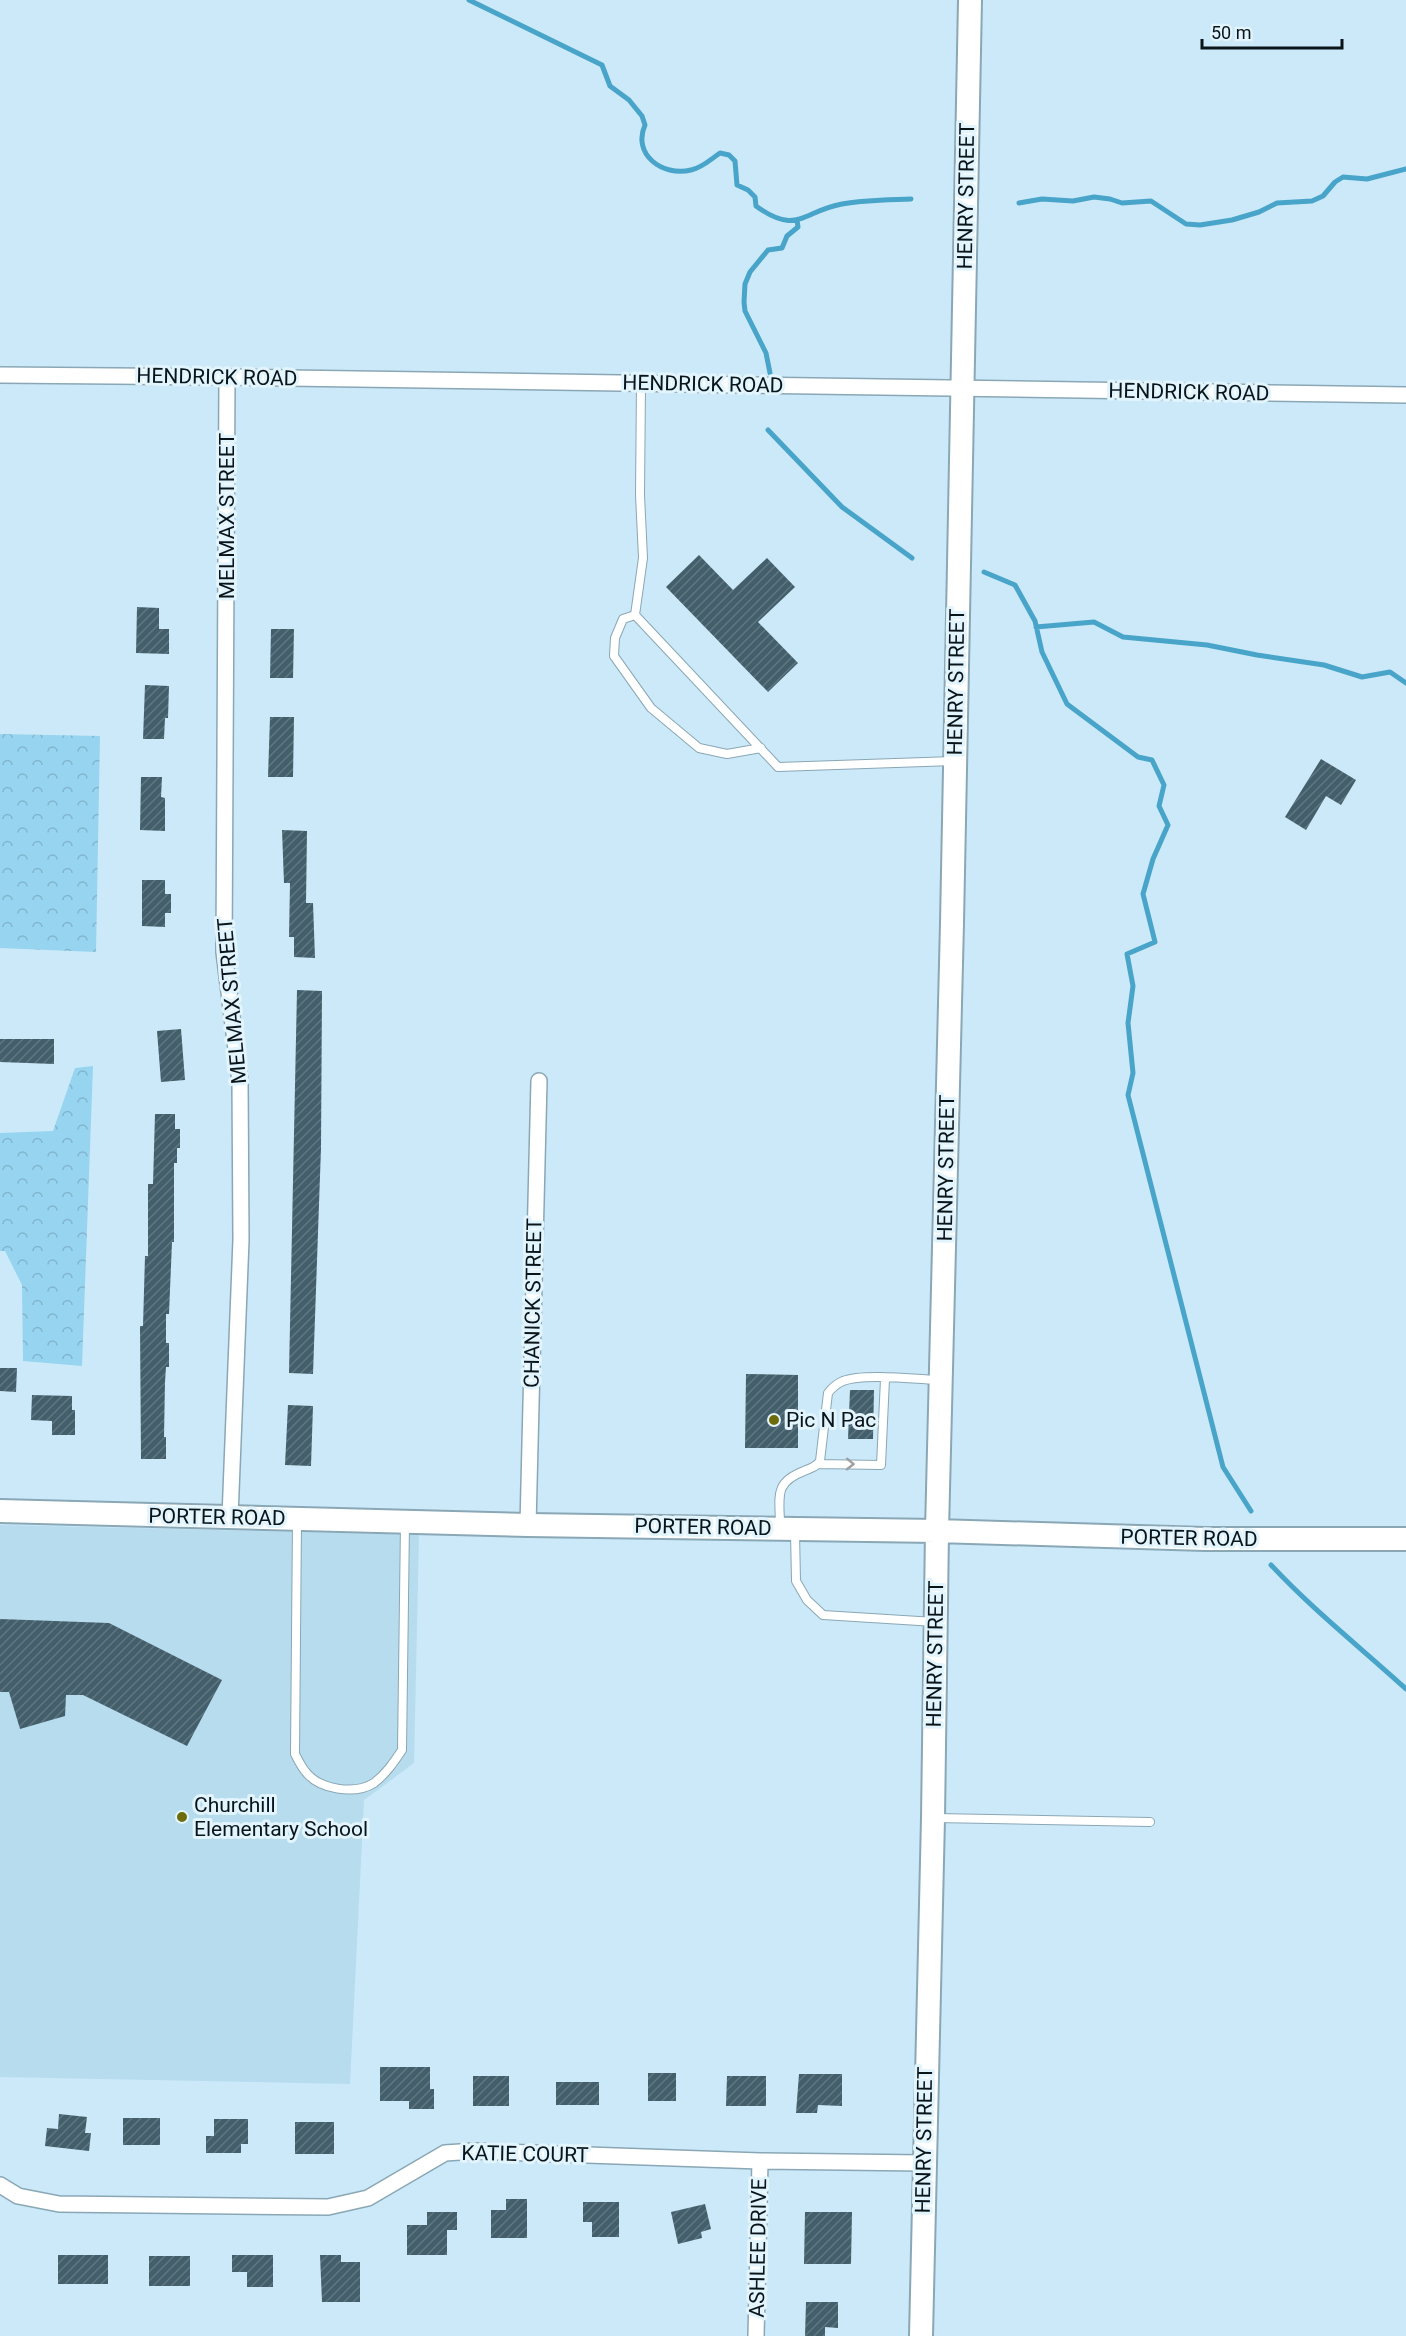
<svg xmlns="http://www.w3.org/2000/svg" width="1406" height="2336" viewBox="0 0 1406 2336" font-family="Roboto,sans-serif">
<defs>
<pattern id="forest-crowns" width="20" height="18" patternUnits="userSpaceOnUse" patternTransform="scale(1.5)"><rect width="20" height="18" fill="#97d4f0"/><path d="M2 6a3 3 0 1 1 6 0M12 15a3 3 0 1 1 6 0" fill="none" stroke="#81b5cd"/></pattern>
<pattern id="building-hatch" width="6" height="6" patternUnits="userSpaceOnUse" patternTransform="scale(1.5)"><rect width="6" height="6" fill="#445f6c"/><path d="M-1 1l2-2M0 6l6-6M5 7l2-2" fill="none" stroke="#607680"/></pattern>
</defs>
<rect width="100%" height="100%" fill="#cbe9f8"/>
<path fill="#b6dcee" d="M0 1525 419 1535 414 1763 364 1800 350 2084 0 2077Z"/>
<path fill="url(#forest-crowns)" d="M0 734 100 736 96 952 0 948Z
M93 1066 82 1366 23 1361 22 1285 5 1251H0V1133L53 1131 75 1068Z"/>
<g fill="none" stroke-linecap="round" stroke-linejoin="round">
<path stroke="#49a4ca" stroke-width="5" d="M469 0 602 65 610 86 629 100 642 116 645 125C632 154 662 177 691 170 702 168 711 159 720 153L729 155 735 161 737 185 748 190 755 197 756 206C797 236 803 211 842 204 865 200 888 200 911 199
M1019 203 1042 199 1073 201 1094 197 1110 199 1122 203 1151 201 1186 224 1200 225 1232 220 1259 212 1277 203 1312 201 1323 196 1335 182 1343 177 1367 179 1406 169
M770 373 766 353 745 311 744 302 745 284 750 272 768 250 782 248 787 236 798 227 797 220
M768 430 842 507 912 558
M984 572 1015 585 1035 621 1042 652 1067 704 1138 757 1152 760 1164 785 1159 806 1168 825 1153 859 1143 894 1155 942 1127 954 1133 986 1128 1023 1133 1073 1128 1095 1223 1467 1251 1511
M1036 627 1094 622 1123 637 1207 645 1257 655 1324 665 1362 677 1390 672 1406 683
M1271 1565C1313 1610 1361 1648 1406 1689"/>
</g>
<path fill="url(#building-hatch)" d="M699 555 733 590 767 558 795 587 758 622 798 663 768 692 666 587Z
M137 607 159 608V629H169V654L136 653Z
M271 629H294L293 678H270Z
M145 685 169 686 168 718H165L164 739H143Z
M270 717H294L293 777H268Z
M1321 759 1356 780 1341 805 1326 796 1306 830 1285 817Z
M141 777H162L161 797 165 798V831L140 830Z
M282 830 307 831 306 903H313L315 958 294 957V937H289L290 883H284Z
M142 880H165V894H171V913H165V927L142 926Z
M297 990 322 991 321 1148 313 1374 289 1373Z
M181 1029 185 1080 161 1082 157 1031Z
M0 1039H54V1064L0 1062Z
M155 1114H175V1129H180V1148H177V1163H174V1242H172L169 1314H166V1343H169V1367H166L165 1382 164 1437H166V1459H141L140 1326H143L145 1256H148V1184H153Z
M0 1368H17L16 1392 0 1391Z
M746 1374 798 1375V1448H745Z
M850 1390H874L873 1439H848Z
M32 1395 72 1396V1410H75V1435H52V1421L31 1420Z
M288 1405 313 1406 311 1466 285 1465Z
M0 1619 109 1623 222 1680 187 1746 83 1695H66L65 1716 20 1729 9 1692H0Z
M380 2067H430V2089H434V2109H409V2101H380Z
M648 2073H676V2101H648Z
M799 2074H842V2106L818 2105 817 2113H796Z
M473 2076H509V2106H473Z
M727 2076H766V2106H726Z
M556 2082H599V2105H556Z
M59 2114 87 2117 85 2133H91L89 2151 45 2146 47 2128 58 2129Z
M123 2118H160V2145H123Z
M214 2119H248V2144H241V2153H206V2136H214Z
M295 2122H334V2154H295Z
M506 2199H527V2238H491V2210H506Z
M583 2202H619V2237H592V2222H583Z
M705 2204 711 2229 701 2232 702 2238 678 2244 671 2212Z
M427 2212H457V2230H447V2255H407V2225H427Z
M805 2212H852L851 2264H804Z
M58 2255H108V2284H58Z
M232 2255H273V2287H247V2272H232Z
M320 2255H341V2262H360V2302H322Z
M149 2256H190V2286H149Z
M806 2302H838V2328L825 2327V2336H805Z"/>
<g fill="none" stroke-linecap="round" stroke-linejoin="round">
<g stroke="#8aa7b5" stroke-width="10">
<path id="lane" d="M641 383 640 495 643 558 635 615 778 767 954 761
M635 615 623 619 615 638 614 656 651 708 699 748 727 754 761 748
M818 1464 881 1465 885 1379
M297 1520 295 1754C298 1760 301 1766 305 1771 319 1790 355 1795 374 1783 386 1774 394 1762 402 1750L405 1523
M780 1526C780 1497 773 1483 804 1471 811 1468 816 1467 820 1461L828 1393C832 1388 836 1384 843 1381 863 1373 916 1379 940 1380
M795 1532 796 1581 807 1600 823 1615 935 1622
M935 1818 1150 1822"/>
</g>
<g stroke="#8aa7b5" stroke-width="18">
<path id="street" d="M0 375 227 377 1406 395
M227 377 224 952 240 1081 241 1240 230 1517
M528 1525 539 1081
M0 2185 18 2196 59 2204 328 2207 368 2198 445 2153 475 2151 760 2161 923 2163
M756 2336 760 2161"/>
</g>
<g stroke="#8aa7b5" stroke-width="26">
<path id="secondary" d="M0 1511 528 1525 937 1531 1205 1539H1406
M921 2336 933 1818 937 1531 952 923 970 0"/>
</g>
<use href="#lane" stroke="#fff" stroke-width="8"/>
<use href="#street" stroke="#fff" stroke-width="15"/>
<use href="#secondary" stroke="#fff" stroke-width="22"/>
</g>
<defs><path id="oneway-chevron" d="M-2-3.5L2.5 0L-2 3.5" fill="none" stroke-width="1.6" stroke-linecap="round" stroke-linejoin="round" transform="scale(1.5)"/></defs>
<use stroke="#9da1a3" href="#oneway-chevron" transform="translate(850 1464) rotate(1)"/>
<g fill="#6e6c0a" stroke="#e2f4fd" stroke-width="2">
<circle cx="774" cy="1420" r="6"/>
<circle cx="182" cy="1817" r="6"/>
</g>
<g text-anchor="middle" stroke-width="6" stroke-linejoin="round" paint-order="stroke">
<g font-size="21" fill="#0a151a" stroke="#e2f4fd">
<text transform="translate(966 196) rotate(-89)" y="7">HENRY STREET</text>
<text transform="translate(217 377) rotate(1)" y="7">HENDRICK ROAD</text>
<text transform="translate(703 384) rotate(1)" y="7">HENDRICK ROAD</text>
<text transform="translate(1189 392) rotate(1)" y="7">HENDRICK ROAD</text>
<text transform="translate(227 516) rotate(-90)" y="7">MELMAX STREET</text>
<text transform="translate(956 682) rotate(-89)" y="7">HENRY STREET</text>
<text transform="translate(232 1001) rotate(-95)" y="7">MELMAX STREET</text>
<text transform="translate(946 1168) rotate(-89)" y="7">HENRY STREET</text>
<text transform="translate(533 1303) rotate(-89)" y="7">CHANICK STREET</text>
<text transform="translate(217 1517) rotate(1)" y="7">PORTER ROAD</text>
<text transform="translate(703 1527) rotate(1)" y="7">PORTER ROAD</text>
<text transform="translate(1189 1538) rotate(1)" y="7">PORTER ROAD</text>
<text transform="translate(935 1654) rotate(-89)" y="7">HENRY STREET</text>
<text transform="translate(924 2140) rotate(-89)" y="7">HENRY STREET</text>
<text transform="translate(525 2154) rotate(1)" y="7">KATIE COURT</text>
<text transform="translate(758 2248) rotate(-89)" y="7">ASHLEE DRIVE</text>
</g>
<g font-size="21" fill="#0a151a" stroke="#e2f4fd" text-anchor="start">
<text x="786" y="1427">Pic N Pac</text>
<text x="194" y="1812">Churchill<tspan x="194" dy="24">Elementary School</tspan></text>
</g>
</g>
<path d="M1202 39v9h140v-9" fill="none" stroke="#0a151a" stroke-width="3"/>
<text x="1211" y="39" font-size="18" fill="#0a151a" stroke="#e2f4fd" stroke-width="4.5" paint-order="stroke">50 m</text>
</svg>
